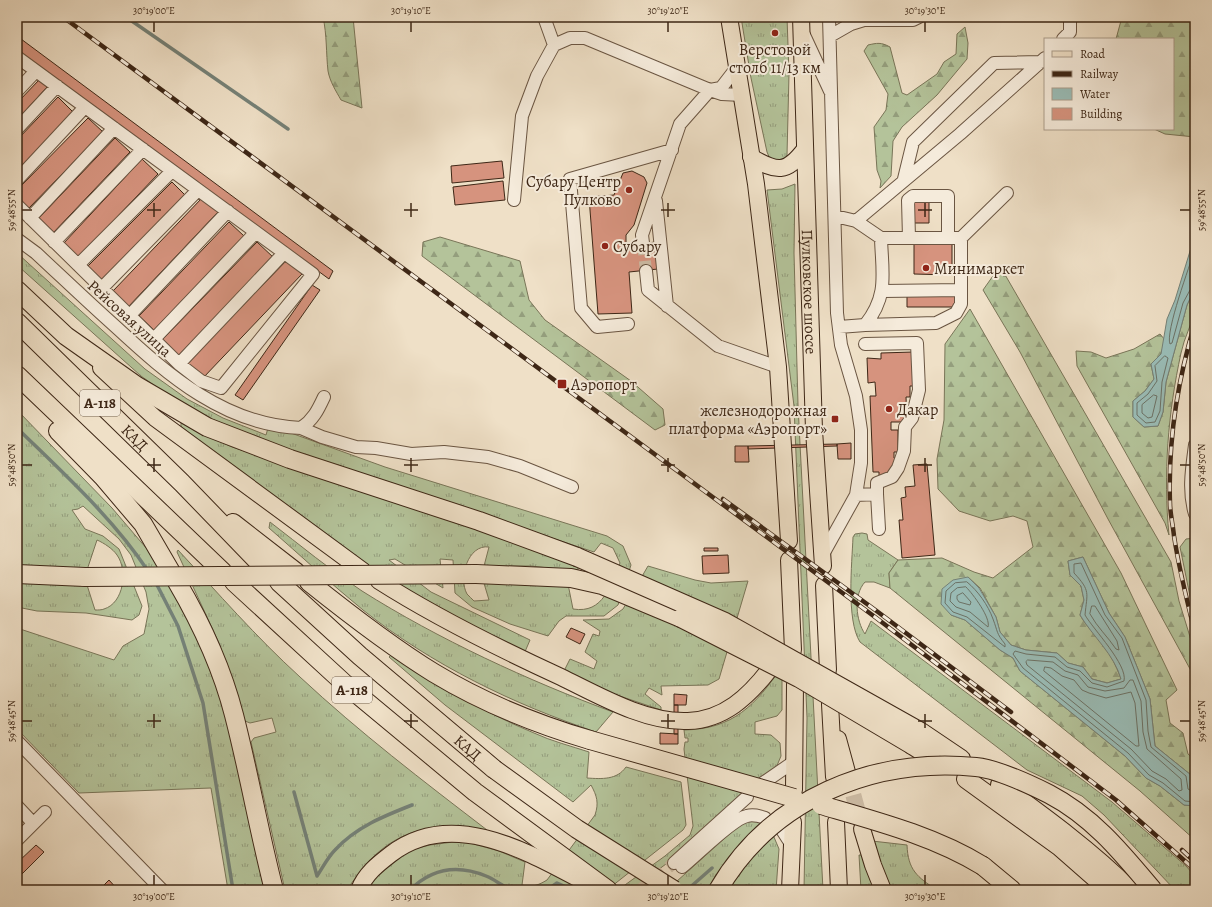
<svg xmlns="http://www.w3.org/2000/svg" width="1212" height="907" viewBox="0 0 1212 907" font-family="Alegreya,serif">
<defs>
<pattern id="grass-tufts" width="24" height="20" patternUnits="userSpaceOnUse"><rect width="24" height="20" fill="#b4c39a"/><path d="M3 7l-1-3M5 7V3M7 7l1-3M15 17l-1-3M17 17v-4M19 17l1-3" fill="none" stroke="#949e7d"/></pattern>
<pattern id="forest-firs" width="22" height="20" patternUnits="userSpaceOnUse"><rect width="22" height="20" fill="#b4c39a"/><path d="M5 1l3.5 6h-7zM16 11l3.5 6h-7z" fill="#949e7d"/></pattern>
</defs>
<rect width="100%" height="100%" fill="#efe0c7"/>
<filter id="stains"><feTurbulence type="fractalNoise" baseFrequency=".005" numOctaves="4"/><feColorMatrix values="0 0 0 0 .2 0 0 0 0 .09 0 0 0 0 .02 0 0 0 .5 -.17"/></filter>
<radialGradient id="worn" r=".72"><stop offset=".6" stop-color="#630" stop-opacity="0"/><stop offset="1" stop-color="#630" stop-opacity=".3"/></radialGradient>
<path fill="url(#grass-tufts)" stroke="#797558" d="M741 17H787L789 74 787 155 784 160 776 162 770 159 767 152 751 78Z
M795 184 794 253 798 405 823 890H804L807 718 794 406 767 190 782 189Z
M17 253 145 369 187 399 223 418 266 435 268 428 291 433 385 467 607 536 623 546 631 565 618 605 604 616H566L559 621 548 636 510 624 472 607 455 593 453 560 440 559 443 588 395 559 389 560 431 592 530 640 524 654 465 626 349 556 181 427V423L232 447 476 527 578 566V570L575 571 531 566H484L489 547C468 544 458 578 467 594 469 596 472 599 474 601L489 600 483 580 568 584 573 609C604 614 610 585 620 563L613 548 601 543 594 552 266 443 185 407 141 376 17 265Z
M17 410 112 508 147 549 167 578 197 634 220 692 248 809 264 890H228L211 788 79 793 17 729V628L114 660 123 646 144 634 149 609 146 592 131 555 119 539 83 506 78 509 72 510 85 529 103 536 119 549 142 606 139 615 132 620 86 613 37 611 17 607V581L87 585 95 610C98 610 102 610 104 609 124 603 128 570 117 555 113 549 104 543 97 540L87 570 17 568Z
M270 522C300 545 330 570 362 591 438 639 529 681 613 712L596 732C513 704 432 665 363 610 331 584 300 555 269 528Z
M862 533 867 534 868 540 898 560 889 573 890 588 874 582H865C853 595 856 621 865 634L871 621 1112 802 1186 866 1195 876V890H1175L1104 815 1082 796 1027 770 860 642C846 620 852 563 853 537L855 534Z
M178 550C218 593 256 637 300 677 359 732 423 781 487 830 476 834 458 827 445 827 409 827 378 846 358 875 354 880 350 884 348 890H285L251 742 254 738 276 732 272 718 250 723 245 721 219 643 177 552Z
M648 566 695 580 711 583 748 581 719 679 708 685 661 686 662 695 649 688 645 694 661 707V710L599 689 564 671 570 659 594 669 597 661 585 652 593 634 599 636 600 631 583 620 609 619 623 609Z
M391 655C437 684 483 712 534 733 551 741 571 746 589 752L587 778C602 779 617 780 626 767L681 782 686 825 683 830 607 890H365L372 878 410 850 430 845 453 842 470 843 499 851 525 862 522 885C531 888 539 885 547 880L595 815C599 803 597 796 591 785L573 802 445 705 389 657Z
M782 667V710L777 716 755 722V734L771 735 780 743 781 756 776 768 670 861 631 890H618L665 856 690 835 693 826 684 749 685 742H688V738H685L684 730C734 729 755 705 782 667Z
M757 819 771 830 779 849 776 890H667L734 830 745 822Z
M872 841 907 845C908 870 917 877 937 890H891Z
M859 855H862L874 890H861Z"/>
<path fill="url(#forest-firs)" stroke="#797558" d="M323 17H353L362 108 341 100C336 91 330 82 328 71 326 53 327 35 323 17Z
M1122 17H1195V137L1165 134 1154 129H1173V39H1116Z
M965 27 968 43 967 59 937 95 902 127 893 141 891 176 880 188 881 181 877 170 874 127 886 110 888 94 864 51 868 45C877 43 881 42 890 47L902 93 907 95 937 74 944 62 956 54 957 34Z
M440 237 520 261 529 300 545 320 631 381 663 409 665 425 655 430 422 256 423 242Z
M1000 266 1171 562 1179 601 1195 653V678L1108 519 1020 352 983 290Z
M1195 288C1195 295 1196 303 1195 310 1192 324 1184 338 1181 353 1168 413 1163 474 1169 535L1165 523 1077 366 1076 351 1091 352 1106 358 1134 349 1160 334 1165 340 1161 354 1151 364 1154 379 1145 391 1133 401V417L1144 427 1158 426 1163 412 1166 382 1187 305Z
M970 309 1121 573 1177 690 1166 700 1170 723 1183 733 1188 754 1195 760V790L1191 787V775L1155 746 1150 699 1125 637 1109 613 1083 557 1068 561 1070 575 1081 586 1084 600 1080 615C1086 626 1092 631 1100 640 1109 652 1116 665 1121 679L1107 683 1092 679 1083 667 1068 663 1057 653 1026 650 1011 645 1000 632 996 617 980 588 968 577 951 615 965 620 1000 650 1013 658 1020 671 1125 756 1146 778 1160 786 1184 805 1195 806V840L1140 791 890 588 889 573 898 560 942 558 974 572 993 578 1033 547 1027 521 1013 516 990 521 959 511 938 489 937 459 944 420 945 344Z
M1195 538V621L1180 547 1186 539Z"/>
<path fill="#9abdb7" stroke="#758177" d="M1195 235V288L1187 305 1166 382 1163 412 1158 426 1144 427 1133 417V401L1145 391 1154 379 1151 364 1161 354 1167 319 1175 300Z
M1083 557 1109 613 1125 637 1150 699 1155 746 1191 775V787L1195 790V806L1184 805 1160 786 1146 778 1125 756 1020 671 1013 658 1000 650 965 620 951 615 941 604 942 589 953 580 968 577 979 588 996 617 1000 632 1011 645 1026 650 1057 653 1068 663 1083 667 1092 679 1107 683 1121 679C1114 654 1093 637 1080 615L1084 600 1081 586 1070 575 1068 561Z"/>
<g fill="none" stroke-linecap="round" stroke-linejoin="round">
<path stroke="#6c7266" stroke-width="1" d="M1195 249C1190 265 1165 332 1170 344L1172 343 1183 303 1190 290 1195 288
M1165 356 1168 358 1162 382 1160 411 1155 422 1146 423 1137 415V403L1148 394 1157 381 1155 366Z
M1154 395 1157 396 1152 417 1148 418 1142 413V405Z
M967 582C978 591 988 605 993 619 998 632 996 633 1005 644V647L967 617 953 612 945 603 946 591 955 583Z
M966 587C973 594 991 618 988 627L970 612 956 607 950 601 951 593 957 588Z
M963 593 971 602 970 605 959 602 957 599V596Z
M1092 606H1095L1117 641 1119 650 1116 649C1108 637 1097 627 1090 614Z
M1028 660 1053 662 1065 671 1078 675 1088 687 1105 691 1124 688 1130 680H1133L1141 701 1143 732 1147 749 1181 779 1182 790 1179 791 1166 779 1152 771 1131 749 1027 665 1026 662Z
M1045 667 1051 668 1062 676 1074 680 1082 690 1089 693 1106 698 1131 692 1135 703 1139 746H1136L1044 671Z
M1195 793 1188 789 1186 776 1151 747 1148 731 1146 700 1122 638 1105 615 1081 563 1074 564V573C1091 591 1087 593 1085 615 1093 629 1128 665 1124 681L1107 687 1092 683 1080 671 1067 667 1055 657 1026 654 1015 651 1013 654 1023 668 1128 753 1149 775 1163 783 1185 801 1195 802"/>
<path stroke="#758177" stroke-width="3.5" d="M126 17 288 129
M17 428C63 473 112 517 148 571
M156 583 178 626 203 703 233 890
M294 792 317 876C323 867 328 857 335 850 356 827 384 816 412 805
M410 890C432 868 457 864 486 876 496 880 503 887 513 890
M547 890 557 883 566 887 567 890
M687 890 712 868"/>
</g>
<path fill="#d6937e" stroke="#3e2716" d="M17 36 333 271 329 279 17 50Z
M40 79 48 86 17 120V103Z
M58 97 74 113 17 170V140Z
M88 118 103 132 28 209 17 198V190Z
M115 138 130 152 53 233 38 219Z
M142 159 158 174 78 258 63 244Z
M502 161 504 178 452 183 451 166Z
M632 171 644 177 647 183 634 225 626 235V245L656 242 658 269 629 272 632 313 598 314 589 197 614 195 623 173Z
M503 181 505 200 455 205 453 187Z
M172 182 185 195 101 281 87 267Z
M202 198 218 212 129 306 113 291Z
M913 202H929V223H913Z
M229 222 244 236 154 330 139 316Z
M257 242 274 258 178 356 162 340Z
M914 243H952V275L914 274Z
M287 260 302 274 203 378 187 363Z
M312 285 320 290 243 400 235 395Z
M907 294H957V307H907Z
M913 352 914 386H910V397H906L907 422H891V430H898V452H894V458H897L891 471H889V476H879V472H873L870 396H876L875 382 868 383 867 358 881 359V353Z
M851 443V459H838L837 444Z
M837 444V446L748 449V446Z
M735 446H748L749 462H735Z
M927 464 935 555 902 558 899 520H903L901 498 906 497 905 487 915 486 913 465Z
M704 548H718V551H704Z
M728 555 729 573 703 574 702 556Z
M571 628 585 634 580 644 566 637Z
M674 694 687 695 686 705H674Z
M674 705H678V734H674Z
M660 733 678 734V744H660Z
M36 845 44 852 18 878 17 863Z
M109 880 118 890H99Z"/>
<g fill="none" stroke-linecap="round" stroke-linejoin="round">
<path stroke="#ccbba4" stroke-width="12" stroke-dasharray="12 6" stroke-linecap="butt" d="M643 243 646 271
M640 890 674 863"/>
<path stroke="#ccbba4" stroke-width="16" stroke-dasharray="16 8" stroke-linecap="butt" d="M847 772 862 827"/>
<g stroke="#6a5542" stroke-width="14">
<path id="minor" d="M544 17 554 45
M804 35 830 91
M830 36 851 24 864 20H913L919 17
M1063 39 1070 32V17
M17 57 313 274 221 388 201 381 179 364 17 205
M17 91 36 71
M17 129 57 86
M904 179 913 142 994 63 1041 62
M17 180 85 107
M514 200 522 116 537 76 554 45 570 38H585L710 90 722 94 742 95
M656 201 667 306
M835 216 856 221 881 238C882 273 889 295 865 325L839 327
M30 218 114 128
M856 221 960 134 1045 58
M909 238 908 200 913 196H948V238
M961 238 1007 193
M17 239 36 253C63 278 89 303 116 327 169 376 225 425 301 428 313 420 318 410 324 397
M54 242 143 149
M643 243 642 235 680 124 710 90 721 88 738 66
M78 265 172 171
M646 271 648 290 718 346 778 367
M102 288 198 190
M883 291 961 290
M130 315 228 211
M628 324 597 327 581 308 570 179 672 150
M865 325 936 323 956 313 961 304V238H881
M154 339 256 232
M179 364 284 253
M301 428 322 437 356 447 376 448 411 454 444 452 488 457 520 466 572 487
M1195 445C1192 468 1188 491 1195 514
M877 494 879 529
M856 495 877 494V483L892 477 898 468 904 451 905 427 912 418 919 390 917 343 865 344
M822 556 856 495 861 463V430L856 396 841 345 837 313 829 17
M17 741 162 890
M763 783 795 761
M17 806 33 823
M782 830 793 847
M17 840 45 812
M674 863 747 797
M682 867C696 856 732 819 747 816 753 814 759 816 765 818"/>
</g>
<g stroke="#3e2716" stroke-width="18">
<g id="major">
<path d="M729 17 756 184 778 367 789 541"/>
<path id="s1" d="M801 17 814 430 823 566"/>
<path d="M751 157C777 172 786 174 805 149"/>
<path d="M101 368 155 418 363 571"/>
<path d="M789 560 793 650"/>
<path d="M379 581C437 618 498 648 561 677 598 695 646 723 688 721 724 720 749 696 769 670"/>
<path d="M824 585 828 670"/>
<path d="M830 704 834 777"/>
<path d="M838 739 847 772"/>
<path d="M794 790 795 684"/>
<path d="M836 822 839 890"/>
<path d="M862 829 873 865 883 890"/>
<path d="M359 890C365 874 378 864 391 854 455 805 534 856 594 887"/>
<path d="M790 890 793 822"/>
</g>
</g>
<g stroke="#3e2716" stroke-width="20">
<g id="highway">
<path d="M17 290 66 336 137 386 207 427 290 459 479 521 577 557"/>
<path id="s2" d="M17 322 182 483 268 572"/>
<path d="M17 375 223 572"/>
<path d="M58 431 103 477 143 524 171 572"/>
<path d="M233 523 296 572"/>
<path d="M17 574 85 577"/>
<path d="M476 574 571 578 602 585 681 618"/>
<path d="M177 582C201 623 222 668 234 715 249 773 259 832 274 890"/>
<path d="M234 582 345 684 475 792 608 890"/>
<path id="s3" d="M279 582 360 656 494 769"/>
<path d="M309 582C349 614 390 646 434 673 482 702 536 724 590 740"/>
<path d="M921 732 961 759"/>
<path d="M912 745 931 757"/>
<path d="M966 779 1060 847 1109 890"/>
<path d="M1000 785C1044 817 1091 851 1130 890"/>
<path d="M983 866 1012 890"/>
</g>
</g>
<use href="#minor" stroke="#f5ebdb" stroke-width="12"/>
<use href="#major" stroke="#efe0c7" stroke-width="16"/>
<use href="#highway" stroke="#efe0c7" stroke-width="18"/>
<g stroke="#3e2716" stroke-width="4.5">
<path id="rail" d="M63 17 875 617 1116 800 1195 870
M1195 323C1177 382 1168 442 1170 503 1170 513 1173 525 1174 536 1179 569 1187 601 1195 633
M723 499 878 612 1011 712
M1182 850 1195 862"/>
</g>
<use href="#rail" stroke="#f5ebdb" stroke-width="3" stroke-dasharray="9" stroke-linecap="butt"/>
<g stroke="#3e2716" stroke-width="20" stroke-linecap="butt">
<path id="highway-bridge" d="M577 557 725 622 921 732
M85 577 476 574
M681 618 799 678 912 745
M590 740 794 798
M494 769 577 829 674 890
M821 805C876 821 934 836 983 866
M718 890C771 799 872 757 976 767 996 769 1031 785 1049 794 1093 817 1122 853 1153 890"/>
</g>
<use href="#highway-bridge" stroke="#efe0c7" stroke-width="18"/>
</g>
<path fill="none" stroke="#3e2716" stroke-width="1.5" d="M154 22V32M411 22V32M668 22V32M925 22V32M154 203V217M411 203V217M668 203V217M925 203V217M22 210H32M147 210H161M404 210H418M661 210H675M918 210H932M1180 210H1190M154 458V472M411 458V472M668 458V472M925 458V472M22 465H32M147 465H161M404 465H418M661 465H675M918 465H932M1180 465H1190M154 714V728M411 714V728M668 714V728M925 714V728M22 721H32M147 721H161M404 721H418M661 721H675M918 721H932M1180 721H1190M154 875V885M411 875V885M668 875V885M925 875V885"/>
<g fill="#8f2418" stroke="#f5ebdb" stroke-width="1.5">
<circle cx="775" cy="33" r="4"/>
<circle cx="629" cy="190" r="4"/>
<circle cx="605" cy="246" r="4"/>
<circle cx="926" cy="268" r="4"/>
<rect x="557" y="379" width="10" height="10" rx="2"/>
<circle cx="889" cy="409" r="4"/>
<rect x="831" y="415" width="8" height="8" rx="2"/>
</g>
<g text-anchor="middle" stroke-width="4" stroke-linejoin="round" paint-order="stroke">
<g fill="#f5ebdb" stroke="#756251" stroke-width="1">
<rect x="80" y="390" width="40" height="26" rx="3"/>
<rect x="332" y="677" width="40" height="26" rx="3"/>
</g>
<g font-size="15" font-weight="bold" fill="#3e2716">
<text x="100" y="408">А-118</text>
<text x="352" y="695">А-118</text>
</g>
<g font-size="16" fill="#3e2716" stroke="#f5ebdb" text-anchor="start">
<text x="775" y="55" text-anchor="middle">Верстовой<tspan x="775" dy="18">столб 11/13 км</tspan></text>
<text x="621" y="187" text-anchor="end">Субару Центр<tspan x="621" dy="18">Пулково</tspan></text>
<text x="613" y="252">Субару</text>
<text x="934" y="274">Минимаркет</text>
<text x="571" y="390">Аэропорт</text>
<text x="897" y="415">Дакар</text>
<text x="827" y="416" text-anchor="end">железнодорожная<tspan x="827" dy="18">платформа «Аэропорт»</tspan></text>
</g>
<g font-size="16" fill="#3e2716" stroke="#f5ebdb">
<text dy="6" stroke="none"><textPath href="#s1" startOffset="275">Пулковское шоссе</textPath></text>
<text transform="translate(130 318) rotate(42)" y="6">Рейсовая улица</text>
<text dy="6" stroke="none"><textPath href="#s2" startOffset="165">КАД</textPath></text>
<text dy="6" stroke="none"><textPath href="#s3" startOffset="251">КАД</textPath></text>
</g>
</g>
<rect width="1212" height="907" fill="none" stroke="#efe0c7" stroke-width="44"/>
<rect x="1044" y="38" width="130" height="92" fill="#f5ebdb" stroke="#ac9d8c"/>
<rect x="1052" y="51" width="20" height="6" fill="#efe0c7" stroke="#ac9d8c"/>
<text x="1080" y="58" font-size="12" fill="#3e2716">Road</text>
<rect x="1052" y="71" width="20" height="6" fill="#3e2716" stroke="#ac9d8c"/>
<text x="1080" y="78" font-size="12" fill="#3e2716">Railway</text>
<rect x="1052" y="88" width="20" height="12" fill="#9abdb7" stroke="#ac9d8c"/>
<text x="1080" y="98" font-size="12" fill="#3e2716">Water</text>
<rect x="1052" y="108" width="20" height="12" fill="#d6937e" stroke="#ac9d8c"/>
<text x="1080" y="118" font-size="12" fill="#3e2716">Building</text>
<rect x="22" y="22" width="1168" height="863" fill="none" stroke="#3e2716" stroke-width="1.5"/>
<g font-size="10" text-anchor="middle" fill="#3e2716">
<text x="154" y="14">30°19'00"E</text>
<text x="411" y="14">30°19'10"E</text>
<text x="668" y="14">30°19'20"E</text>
<text x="925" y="14">30°19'30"E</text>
<text transform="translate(11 210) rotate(-90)" y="4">59°48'55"N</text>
<text transform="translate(1201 210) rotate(-90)" y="4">59°48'55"N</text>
<text transform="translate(11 465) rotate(-90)" y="4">59°48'50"N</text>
<text transform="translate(1201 465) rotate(-90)" y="4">59°48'50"N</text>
<text transform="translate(11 721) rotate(-90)" y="4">59°48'45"N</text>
<text transform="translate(1201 721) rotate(-90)" y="4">59°48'45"N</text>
<text x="154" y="900">30°19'00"E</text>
<text x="411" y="900">30°19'10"E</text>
<text x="668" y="900">30°19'20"E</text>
<text x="925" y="900">30°19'30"E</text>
</g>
<rect width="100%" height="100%" filter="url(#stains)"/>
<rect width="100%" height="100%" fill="url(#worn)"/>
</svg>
